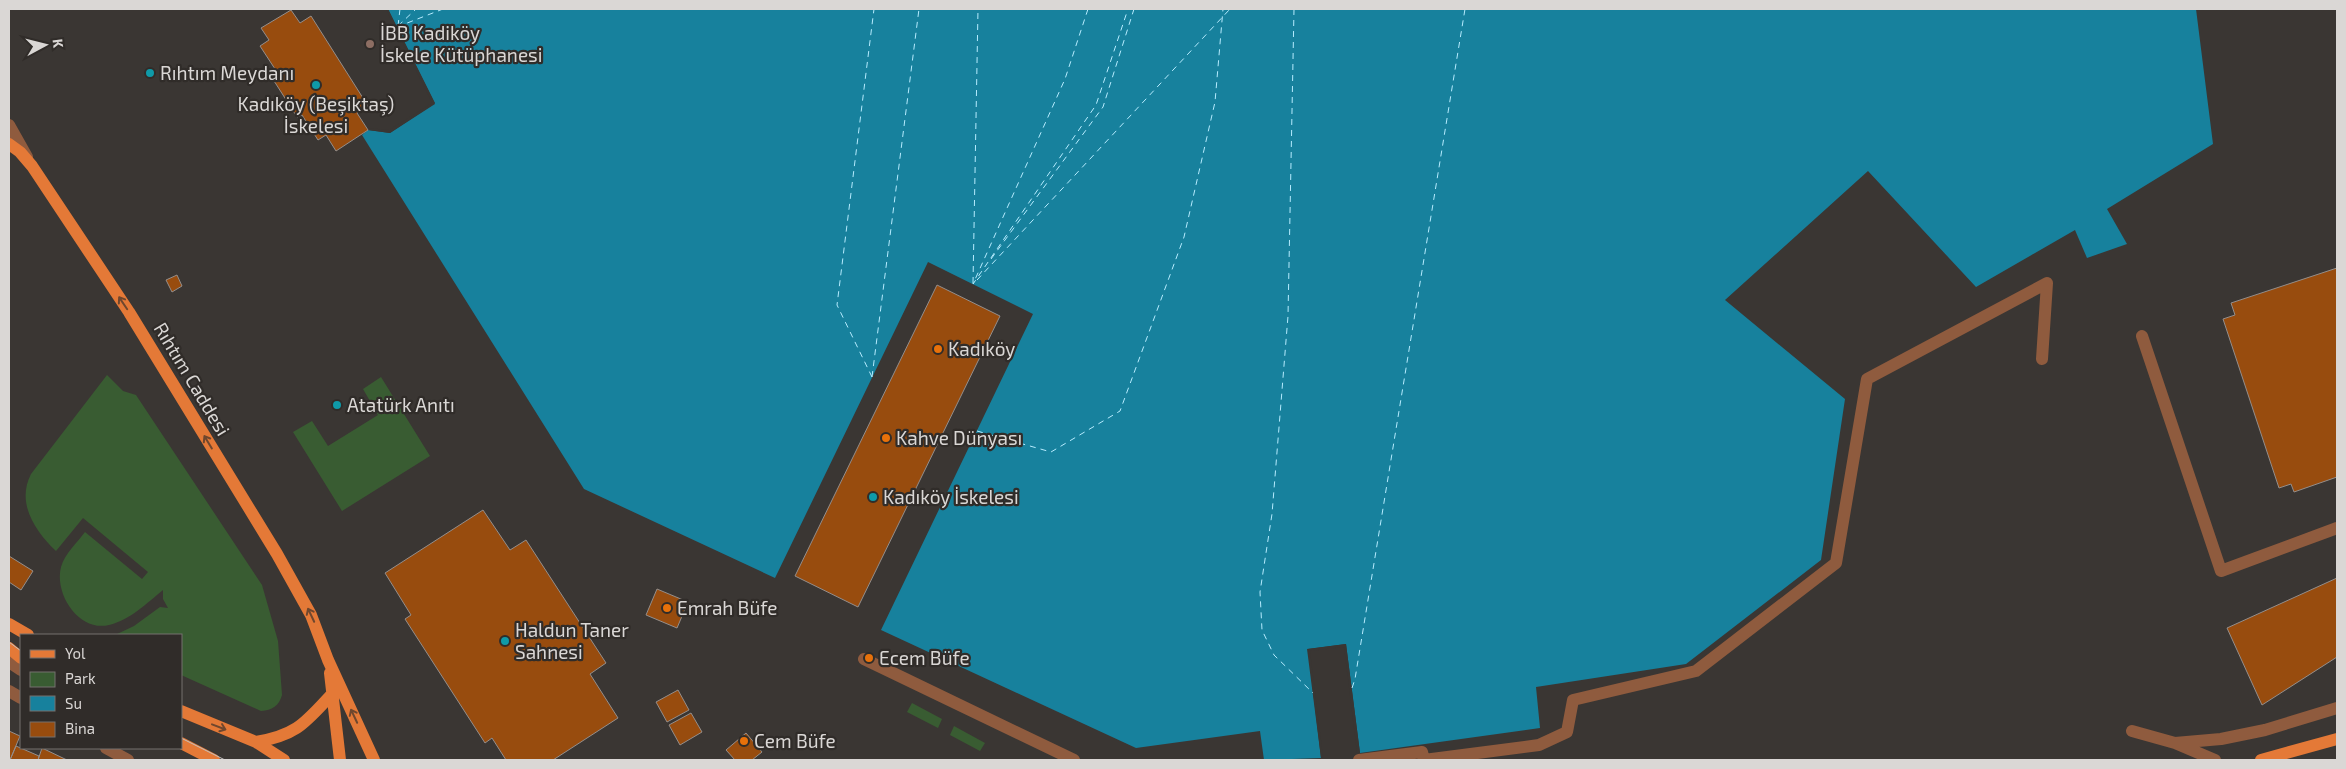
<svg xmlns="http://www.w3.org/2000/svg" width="2346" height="769" viewBox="0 0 2346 769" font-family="'Exo 2',sans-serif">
<rect width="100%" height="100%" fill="#3a3633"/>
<path fill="#395c32" d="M107 375 123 391 136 395 262 585 278 641 282 695C279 706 272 710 261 711L181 675V635H115L134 626 160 607 168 608 163 599V590C147 603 130 620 109 625 79 632 54 594 61 567 65 553 77 543 85 532L142 579 148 572 83 518 56 551C35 531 16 503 31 474Z
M381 377 430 456 342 511 293 432 312 421 328 446 378 415 363 389Z
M912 703 942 719 938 728 907 712Z
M954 726 985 743 980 751 950 735Z"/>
<path fill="#17819d" d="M388 9H2196L2213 144 2107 209 2127 244 2087 258 2075 230 1976 287 1868 171 1725 300 1845 399 1821 560 1686 664 1536 687 1540 728 1360 753 1346 644 1308 649 1321 758 1264 760 1260 731 1136 748 881 630 1033 314 928 262 775 578 584 489 362 135 368 130 390 133 435 103Z"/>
<path fill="#3a3633" d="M386 9H388L435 104 390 133 368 130 366 128 389 130 432 103Z
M1346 644 1360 753H1357L1344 647 1310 651 1323 757 1321 758 1307 649Z"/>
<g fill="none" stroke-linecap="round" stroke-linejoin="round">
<path stroke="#b6ecff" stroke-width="1" stroke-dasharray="6 5" stroke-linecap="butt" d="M1088 9 1065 79 973 284 1096 105 1128 9
M1294 9 1288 316 1272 514 1260 592 1262 630 1274 655 1313 693
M398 26 416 9
M398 26 400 9
M397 27 443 9
M991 259 1103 107 1134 9
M977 280 1230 9
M973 283 978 9
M872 377 837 305 874 9
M872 377 919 9
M977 431 1051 452 1120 411 1184 237 1215 102 1223 9
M1352 688 1355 679 1465 9"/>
</g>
<path fill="#984c0e" stroke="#948e8b" d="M291 10 300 23 311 16 368 106 357 113 368 130 336 151 326 135 318 140 302 115 297 117 269 73 275 69 260 46 269 40 261 28Z
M2337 268V477L2294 492 2291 484 2279 488 2223 319 2235 315 2231 303Z
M177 275 182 286 172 292 166 280Z
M937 285 1000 316 858 607 795 576Z
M483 510 510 550 526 540 606 663 590 674 618 718 553 760H506L492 738 485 743 405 619 411 615 385 573Z
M9 556 33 571 21 590 9 582Z
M2337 578V657L2262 705 2227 628Z
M657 589 688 602 677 628 646 615Z
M678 690 689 710 667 722 656 702Z
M691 713 702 732 680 745 669 725Z
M9 731 20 736 10 760H9Z
M746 733 762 752 752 760H735L726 750Z
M16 746 39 756 38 760H10Z
M42 748 67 760H38Z"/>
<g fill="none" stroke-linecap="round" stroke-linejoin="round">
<path stroke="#8f5b3e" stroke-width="12" d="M9 125 27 157
M2142 336 2221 571 2337 528
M9 662 21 670
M2132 731 2175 743 2215 760
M2175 743 2221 739 2265 730 2337 708"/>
<path stroke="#8f5b3e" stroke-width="12" d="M864 659 1074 760
M9 691 21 698
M106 748 128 760
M1359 760 1422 752 1424 760 1539 745 1567 732 1573 700 1696 671 1836 563 1867 379 2047 283 2042 359"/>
<path stroke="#e47937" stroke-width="12" d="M9 144 20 152 32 166 129 312 277 554 311 615 328 660 374 760
M9 624 28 635
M9 648 21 658
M330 673 340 760
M181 711 256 742 284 760
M256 742C297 735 305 723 332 694
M181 743 214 760
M2261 760 2337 739"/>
<path stroke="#c4c1bf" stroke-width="1" d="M9 642 21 651
M181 738 225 760"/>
</g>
<defs><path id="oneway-shaft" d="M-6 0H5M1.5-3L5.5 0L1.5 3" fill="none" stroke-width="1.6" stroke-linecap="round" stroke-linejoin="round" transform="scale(1.25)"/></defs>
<g stroke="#6f472e">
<use href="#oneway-shaft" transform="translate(123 303) rotate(-124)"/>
<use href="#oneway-shaft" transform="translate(208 442) rotate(-121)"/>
<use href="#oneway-shaft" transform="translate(311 615) rotate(-115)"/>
<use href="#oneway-shaft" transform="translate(354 716) rotate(-115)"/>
<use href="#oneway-shaft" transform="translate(219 727) rotate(21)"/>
</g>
<circle fill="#8d6e63" stroke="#302c29" stroke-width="2" cx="370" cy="44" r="5"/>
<g fill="#0f9aa8" stroke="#302c29" stroke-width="2">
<circle cx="150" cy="73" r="5"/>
<circle cx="316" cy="85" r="5"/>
<circle cx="337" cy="405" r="5"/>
<circle cx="873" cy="497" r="5"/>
<circle cx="505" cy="641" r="5"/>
</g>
<g fill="#e8710a" stroke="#302c29" stroke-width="2">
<circle cx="938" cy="349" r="5"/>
<circle cx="886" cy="438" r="5"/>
<circle cx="667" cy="608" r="5"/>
<circle cx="869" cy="658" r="5"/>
<circle cx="744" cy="741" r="5"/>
</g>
<g text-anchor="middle" stroke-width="4.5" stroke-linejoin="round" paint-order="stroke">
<g font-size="19" fill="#dad7d5" stroke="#302c29" text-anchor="start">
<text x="380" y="40">İBB Kadiköy<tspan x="380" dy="22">İskele Kütüphanesi</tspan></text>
<text x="160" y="80">Rıhtım Meydanı</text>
<text x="316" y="111" text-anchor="middle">Kadıköy (Beşiktaş)<tspan x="316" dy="22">İskelesi</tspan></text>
<text x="948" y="356">Kadıköy</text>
<text x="347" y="412">Atatürk Anıtı</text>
<text x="896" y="445">Kahve Dünyası</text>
<text x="883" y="504">Kadıköy İskelesi</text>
<text x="677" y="615">Emrah Büfe</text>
<text x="515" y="637">Haldun Taner<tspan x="515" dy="22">Sahnesi</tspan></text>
<text x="879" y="665">Ecem Büfe</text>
<text x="754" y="748">Cem Büfe</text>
</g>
<g font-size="19" fill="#dad7d5" stroke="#302c29">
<text transform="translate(192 379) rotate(59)" y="7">Rıhtım Caddesi</text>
</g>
</g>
<rect width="2346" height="769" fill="none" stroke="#dad7d5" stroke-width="20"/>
<rect x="20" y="634" width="162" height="115" fill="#302c29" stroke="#74706e"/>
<rect x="30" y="650" width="25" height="8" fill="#e47937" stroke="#74706e"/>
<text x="65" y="659" font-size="15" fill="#dad7d5">Yol</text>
<rect x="30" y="672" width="25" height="15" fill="#395c32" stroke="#74706e"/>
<text x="65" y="684" font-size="15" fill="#dad7d5">Park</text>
<rect x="30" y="696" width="25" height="15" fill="#17819d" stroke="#74706e"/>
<text x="65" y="709" font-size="15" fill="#dad7d5">Su</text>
<rect x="30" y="722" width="25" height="15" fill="#984c0e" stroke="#74706e"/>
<text x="65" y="734" font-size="15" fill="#dad7d5">Bina</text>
<g transform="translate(45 45) rotate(83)" stroke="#302c29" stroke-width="4" paint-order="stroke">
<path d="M0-4L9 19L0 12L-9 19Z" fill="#dad7d5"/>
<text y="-8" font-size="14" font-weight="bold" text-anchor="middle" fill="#dad7d5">K</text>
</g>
</svg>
